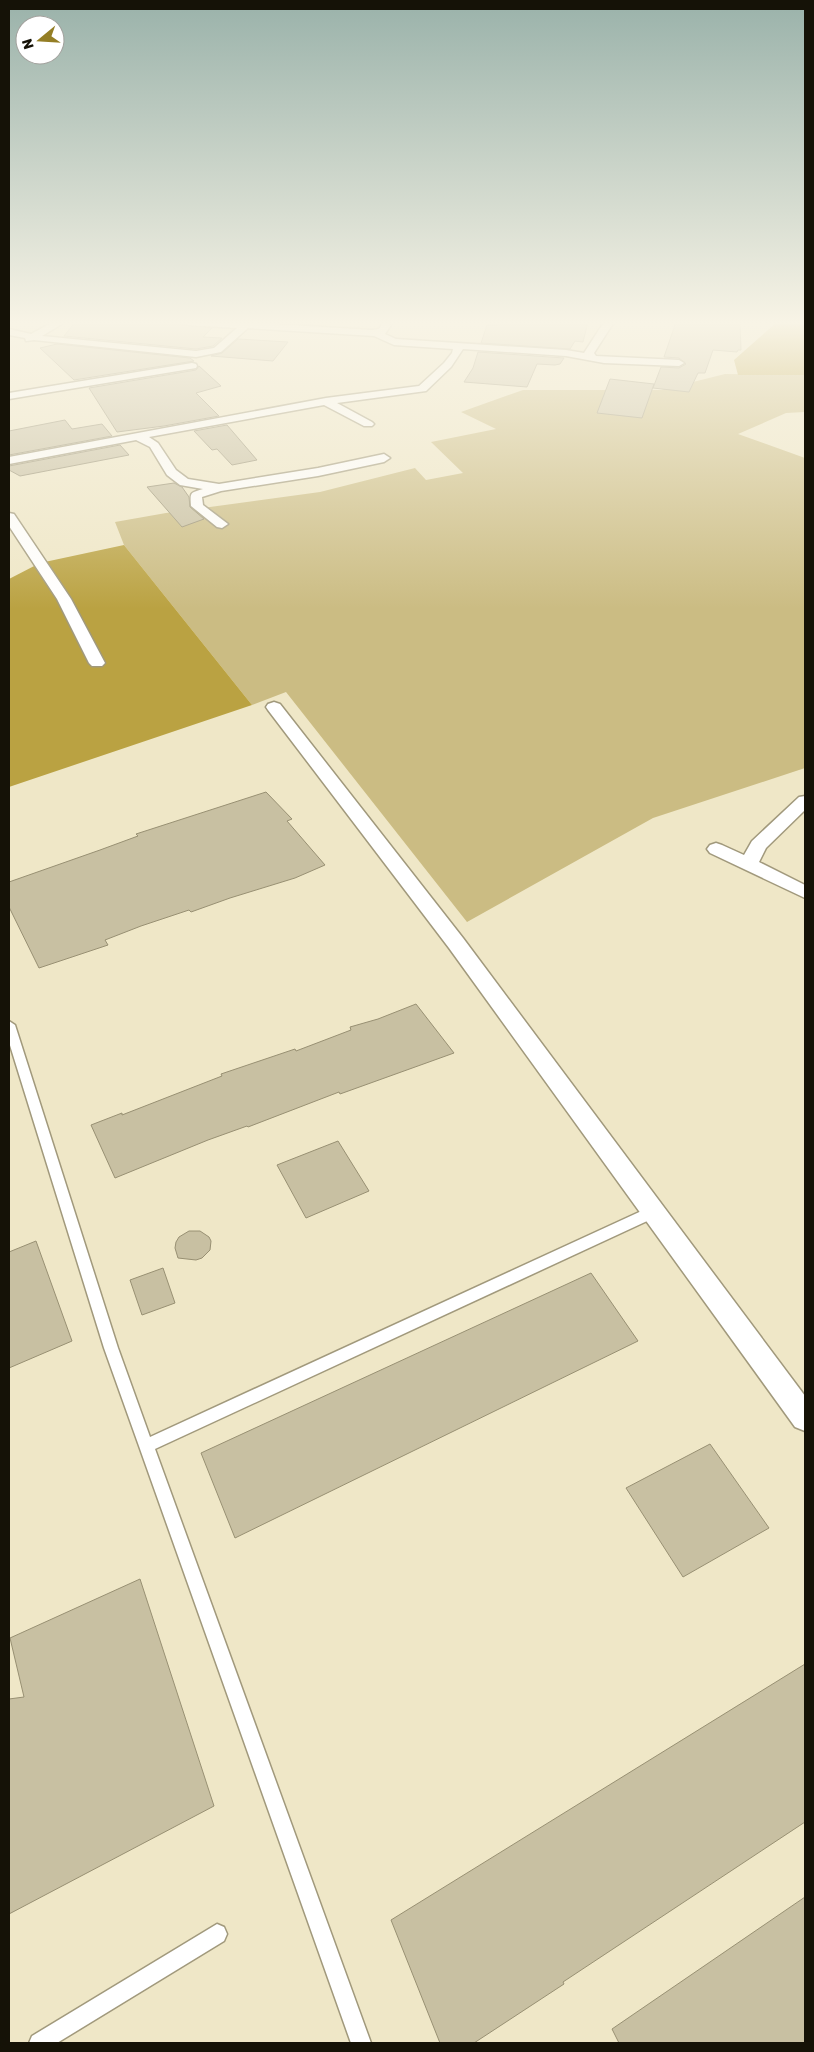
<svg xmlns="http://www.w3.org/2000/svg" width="814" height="2052" viewBox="0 0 814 2052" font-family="Rubik,sans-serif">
<rect width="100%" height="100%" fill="#efe7c7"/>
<path fill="#cbbc83" d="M725 374 805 375V412L786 413 738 434 805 458V768L653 818 467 922 286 692 252 705 124 545 115 522 166 513 320 492 415 468 426 480 463 473 431 442 496 429 461 412 523 390H661Z"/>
<path fill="#baa242" d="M777 322H805V375H738L734 360Z
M124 545 252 705 9 787V579L40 563Z"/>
<path fill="#c8c0a2" stroke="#989073" d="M75 322H145L186 325 212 328 203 337 222 338 213 346 196 349 64 336Z
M499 322H588L583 342 575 341 570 349 481 343 487 325H498Z
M676 322H740L741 350H738L737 352 713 350 705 373H698L689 392 653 388 661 367 679 368 686 364 679 358 664 357Z
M238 339 288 342 273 361 211 356 222 353Z
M57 344 190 358 194 361 74 380 40 348Z
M478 352 564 358 560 364 555 365 537 364 527 387 464 382 473 368Z
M199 366 221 386 196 393 219 416 164 426 117 432 89 388 196 370Z
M610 379 654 384 642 418 597 413Z
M65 420 72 429 102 424 112 436 9 455V431Z
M227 425 257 460 232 465 217 449 212 450 194 431Z
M120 445 129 455 20 476 9 470V466Z
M174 483 182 487 189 497 190 507 204 519 182 527 147 487Z
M266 792 292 819 287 821 325 865 295 878 230 898 191 912 189 910 141 926 105 940 108 945 39 968 9 907V882L100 850 138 836 136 834Z
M416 1004 454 1053 340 1094 339 1092 248 1127 247 1126 208 1140 115 1178 91 1125 122 1113V1115L222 1076 221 1074 295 1049 296 1051 351 1030 350 1027 378 1019Z
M338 1141 369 1191 306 1218 277 1165Z
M189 1231H200L209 1237 211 1241 210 1250 202 1258 196 1260 178 1258 175 1248 176 1242 179 1237Z
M36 1241 72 1341 9 1368V1252Z
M163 1268 175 1303 142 1315 130 1280Z
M591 1273 638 1341 235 1538 201 1453Z
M710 1444 769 1528 683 1577 626 1488Z
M140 1579 214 1806 9 1914V1699L24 1697 10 1638Z
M805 1664V1822L563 1982 564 1984 474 2043H440L391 1920Z
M805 1897V2043H619L612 2029Z"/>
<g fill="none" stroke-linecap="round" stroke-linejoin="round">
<g stroke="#a1997c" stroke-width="3">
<path id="service" d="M9 1021 15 1025 118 1348 150 1437 648 1208 653 1207 658 1208 659 1212 658 1216 155 1449 371 2043H351L139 1446 104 1348 9 1042Z
M217 1924 224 1927 227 1934 224 1941 57 2043H29L32 2036Z"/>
</g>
<g stroke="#a1997c" stroke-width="3">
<path id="minor" d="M53 322H65L42 336 196 351 214 348 237 328 189 325 184 322H240L372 330 379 329 383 323 386 322 391 325 385 334 396 339 566 350 584 353 604 322H614L594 353 596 356 679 360 684 363 679 366 604 363 566 356 463 349 451 367 426 391 337 403 372 422 374 424 372 426H364L324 405 149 437 158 443 176 470 188 479 219 484 318 468 384 454 390 458 384 462 318 476 221 491 202 497 203 505 228 524 222 528 217 527 191 506C190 492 190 493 203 489L180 485 167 475 150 447 136 440 9 464V457L326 398 419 386 444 363 452 353 453 349 394 345 374 336 248 328 221 352 196 357 34 340 26 341 25 338 9 335V329L31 334Z
M192 363 196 364 197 366 196 368 9 399V393Z
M9 513 14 514 71 599 105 663 102 666H92L89 663 57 599 9 526Z
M274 702 280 704 463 938 805 1396V1431L795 1427 449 948 268 710 266 707 268 704Z
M805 796V810L766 848 759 862 805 885V898L710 853 707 849 710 845 716 843 722 845 744 855 752 841 799 797Z"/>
</g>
<use href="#service" fill="#fff" fill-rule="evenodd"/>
<use href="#minor" fill="#fff" fill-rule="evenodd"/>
</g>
<linearGradient id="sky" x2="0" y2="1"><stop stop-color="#9ab2aa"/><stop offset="0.53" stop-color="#f8f4e6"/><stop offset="1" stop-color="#f8f4e6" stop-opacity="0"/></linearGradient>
<rect width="814" height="609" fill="url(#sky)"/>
<rect width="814" height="2052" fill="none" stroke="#151207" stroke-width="20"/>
<g transform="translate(40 40) rotate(252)"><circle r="24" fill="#ffffff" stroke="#a1a09c"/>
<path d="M0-4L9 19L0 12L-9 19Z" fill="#947e25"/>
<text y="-8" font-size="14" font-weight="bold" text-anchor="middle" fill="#151207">N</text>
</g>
</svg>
